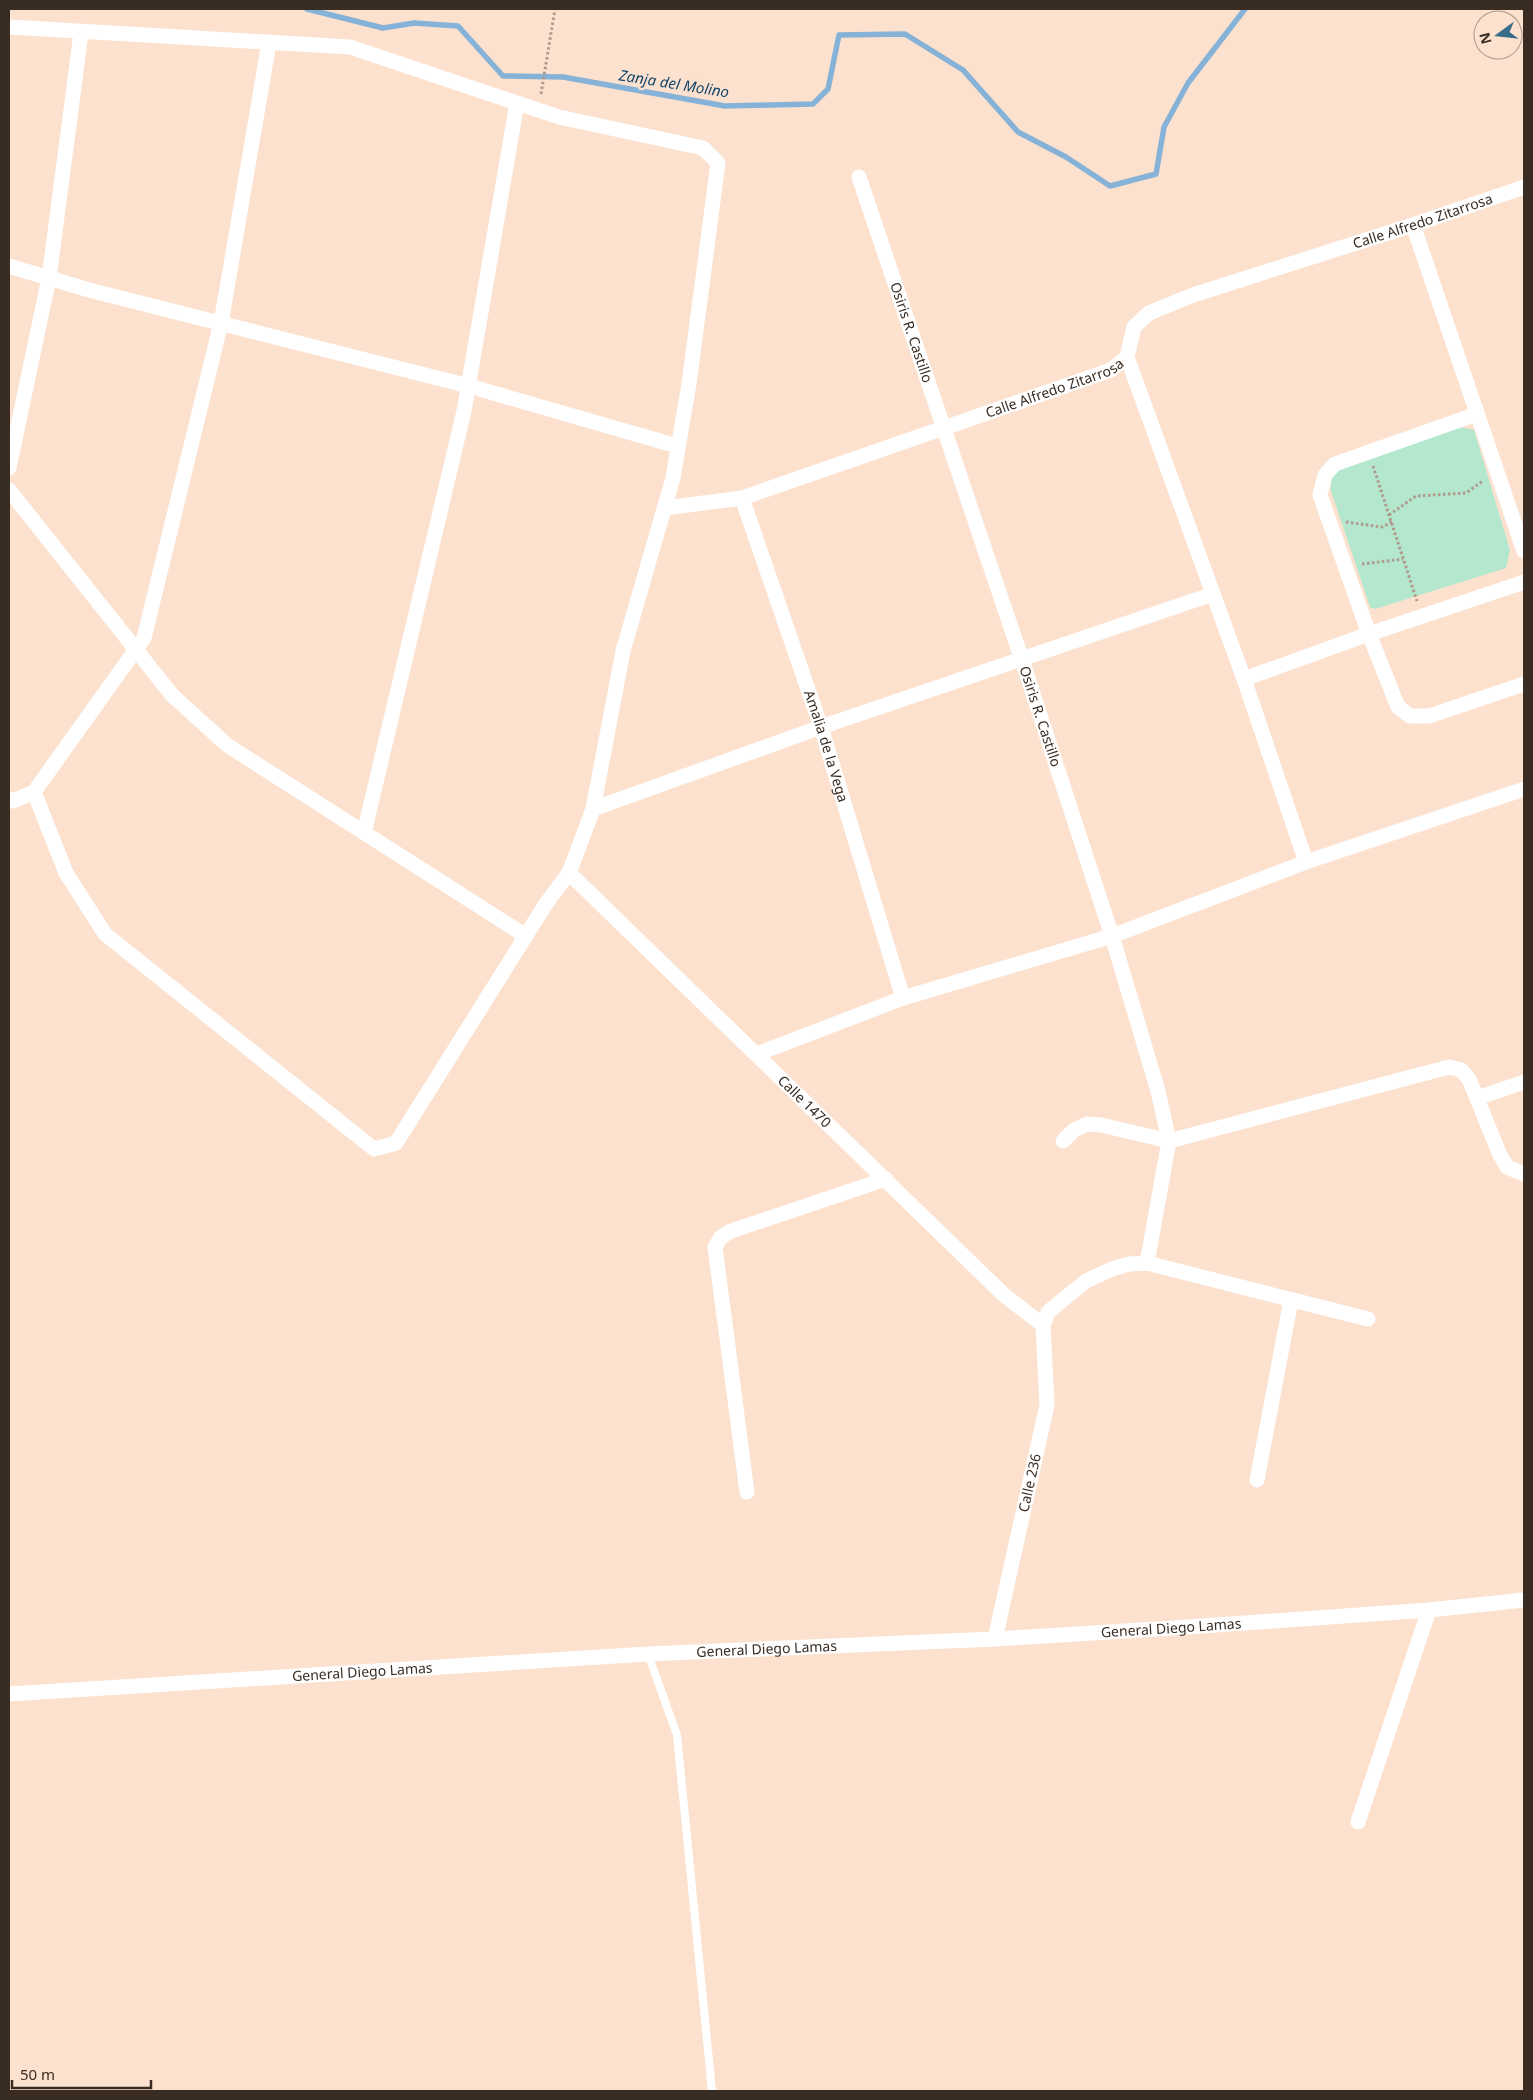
<svg xmlns="http://www.w3.org/2000/svg" width="1533" height="2100" viewBox="0 0 1533 2100" font-family="'Noto Sans',sans-serif">
<rect width="100%" height="100%" fill="#fce1ce"/>
<path fill="#b3e7ce" d="M1459 427 1474 430 1510 550 1506 568 1375 609 1370 607 1331 491V480L1339 468Z"/>
<g fill="none" stroke-linecap="round" stroke-linejoin="round">
<path stroke="#86b2d8" stroke-width="5.5" d="M307 9 383 28 414 23 458 26 503 76 563 77 725 106 813 104 828 89 839 35 905 34 963 70 1018 132 1066 157 1110 186 1156 174 1164 127 1188 83 1245 9"/>
<path stroke="#af9a8b" stroke-width="3" stroke-dasharray="2.5 2.5" stroke-linecap="butt" d="M541 94 555 9
M1373 466 1417 601
M1389 515 1416 496 1466 493 1483 481
M1346 522 1382 527 1392 522
M1362 564 1403 559"/>
<path stroke="#fff" stroke-width="8" d="M648 1654 677 1735 712 2091"/>
<g stroke="#fff" stroke-width="15">
<path d="M9 27 350 47 559 117 703 148 718 163 689 384 673 478 623 651 593 809 569 873 547 902 396 1143 374 1149 105 934 66 873 34 792"/>
<path id="s1" d="M859 177 1022 660 1112 936 1158 1091 1169 1141 1147 1263"/>
<path d="M1413 225 1524 551"/>
<path d="M9 266 89 290 469 386 677 446"/>
<path d="M1127 357 1244 679 1306 862"/>
<path d="M1477 414 1335 464 1325 475 1320 495 1369 634 1398 707 1410 716H1429L1524 684"/>
<path d="M9 468 49 278 81 33"/>
<path d="M9 490 172 695 227 745 526 936"/>
<path id="s2" d="M742 498 821 727 903 998"/>
<path id="s3" d="M665 508 742 498 1111 370 1127 357 1134 327 1149 313 1193 295 1413 225 1524 187"/>
<path d="M1244 679 1369 634 1524 582"/>
<path d="M9 799 13 801 34 792 144 638 221 323 269 43"/>
<path d="M593 809 821 727 1213 594"/>
<path d="M364 833 464 411 517 103"/>
<path id="s4" d="M569 873 1004 1295 1043 1325"/>
<path d="M757 1054 903 998 1112 936 1306 862 1524 789"/>
<path d="M1477 1098 1524 1082"/>
<path d="M1063 1141 1074 1130 1087 1124 1101 1125 1169 1141 1449 1067 1461 1070 1469 1079 1500 1155 1507 1167 1524 1174"/>
<path d="M1257 1480 1291 1300"/>
<path d="M747 1492 715 1247 721 1237 731 1231 886 1179"/>
<path id="s5" d="M995 1639 1047 1405 1043 1325 1048 1312 1086 1281 1112 1269 1129 1264 1147 1263 1368 1319"/>
<path id="s6" d="M9 1694 648 1654 995 1639 1173 1628 1429 1610 1524 1600"/>
<path d="M1358 1822 1429 1610"/>
</g>
</g>
<g text-anchor="middle" stroke-width="5" stroke-linejoin="round" paint-order="stroke">
<g font-size="14" fill="#382c23" stroke="#fce1ce">
<text dy="5" stroke="none"><textPath href="#s3" startOffset="829">Calle Alfredo Zitarrosa</textPath></text>
<text dy="5" stroke="none"><textPath href="#s1" startOffset="164">Osiris R. Castillo</textPath></text>
<text dy="5" stroke="none"><textPath href="#s3" startOffset="409">Calle Alfredo Zitarrosa</textPath></text>
<text dy="5" stroke="none"><textPath href="#s1" startOffset="569">Osiris R. Castillo</textPath></text>
<text dy="5" stroke="none"><textPath href="#s2" startOffset="262">Amalia de la Vega</textPath></text>
<text dy="5" stroke="none"><textPath href="#s4" startOffset="328">Calle 1470</textPath></text>
<text dy="5" stroke="none"><textPath href="#s5" startOffset="160">Calle 236</textPath></text>
<text dy="5" stroke="none"><textPath href="#s6" startOffset="1164">General Diego Lamas</textPath></text>
<text dy="5" stroke="none"><textPath href="#s6" startOffset="759">General Diego Lamas</textPath></text>
<text dy="5" stroke="none"><textPath href="#s6" startOffset="354">General Diego Lamas</textPath></text>
</g>
<g font-size="15" font-style="italic" fill="#14476c" stroke="#fce1ce">
<text transform="translate(674 84) rotate(9)" y="5">Zanja del Molino</text>
</g>
</g>
<rect width="1533" height="2100" fill="none" stroke="#382c23" stroke-width="20"/>
<g transform="translate(1498 35) rotate(255)"><circle r="24" fill="#fce1ce" stroke="#ae998a"/>
<path d="M0-4L9 19L0 12L-9 19Z" fill="#386d89"/>
<text y="-8" font-size="14" font-weight="bold" text-anchor="middle" fill="#382c23">N</text>
</g>
<path d="M12 2080v8h139v-8" fill="none" stroke="#382c23" stroke-width="2.5"/>
<text x="20" y="2080" font-size="15" fill="#382c23" stroke="#fce1ce" stroke-width="4" paint-order="stroke">50 m</text>
</svg>
